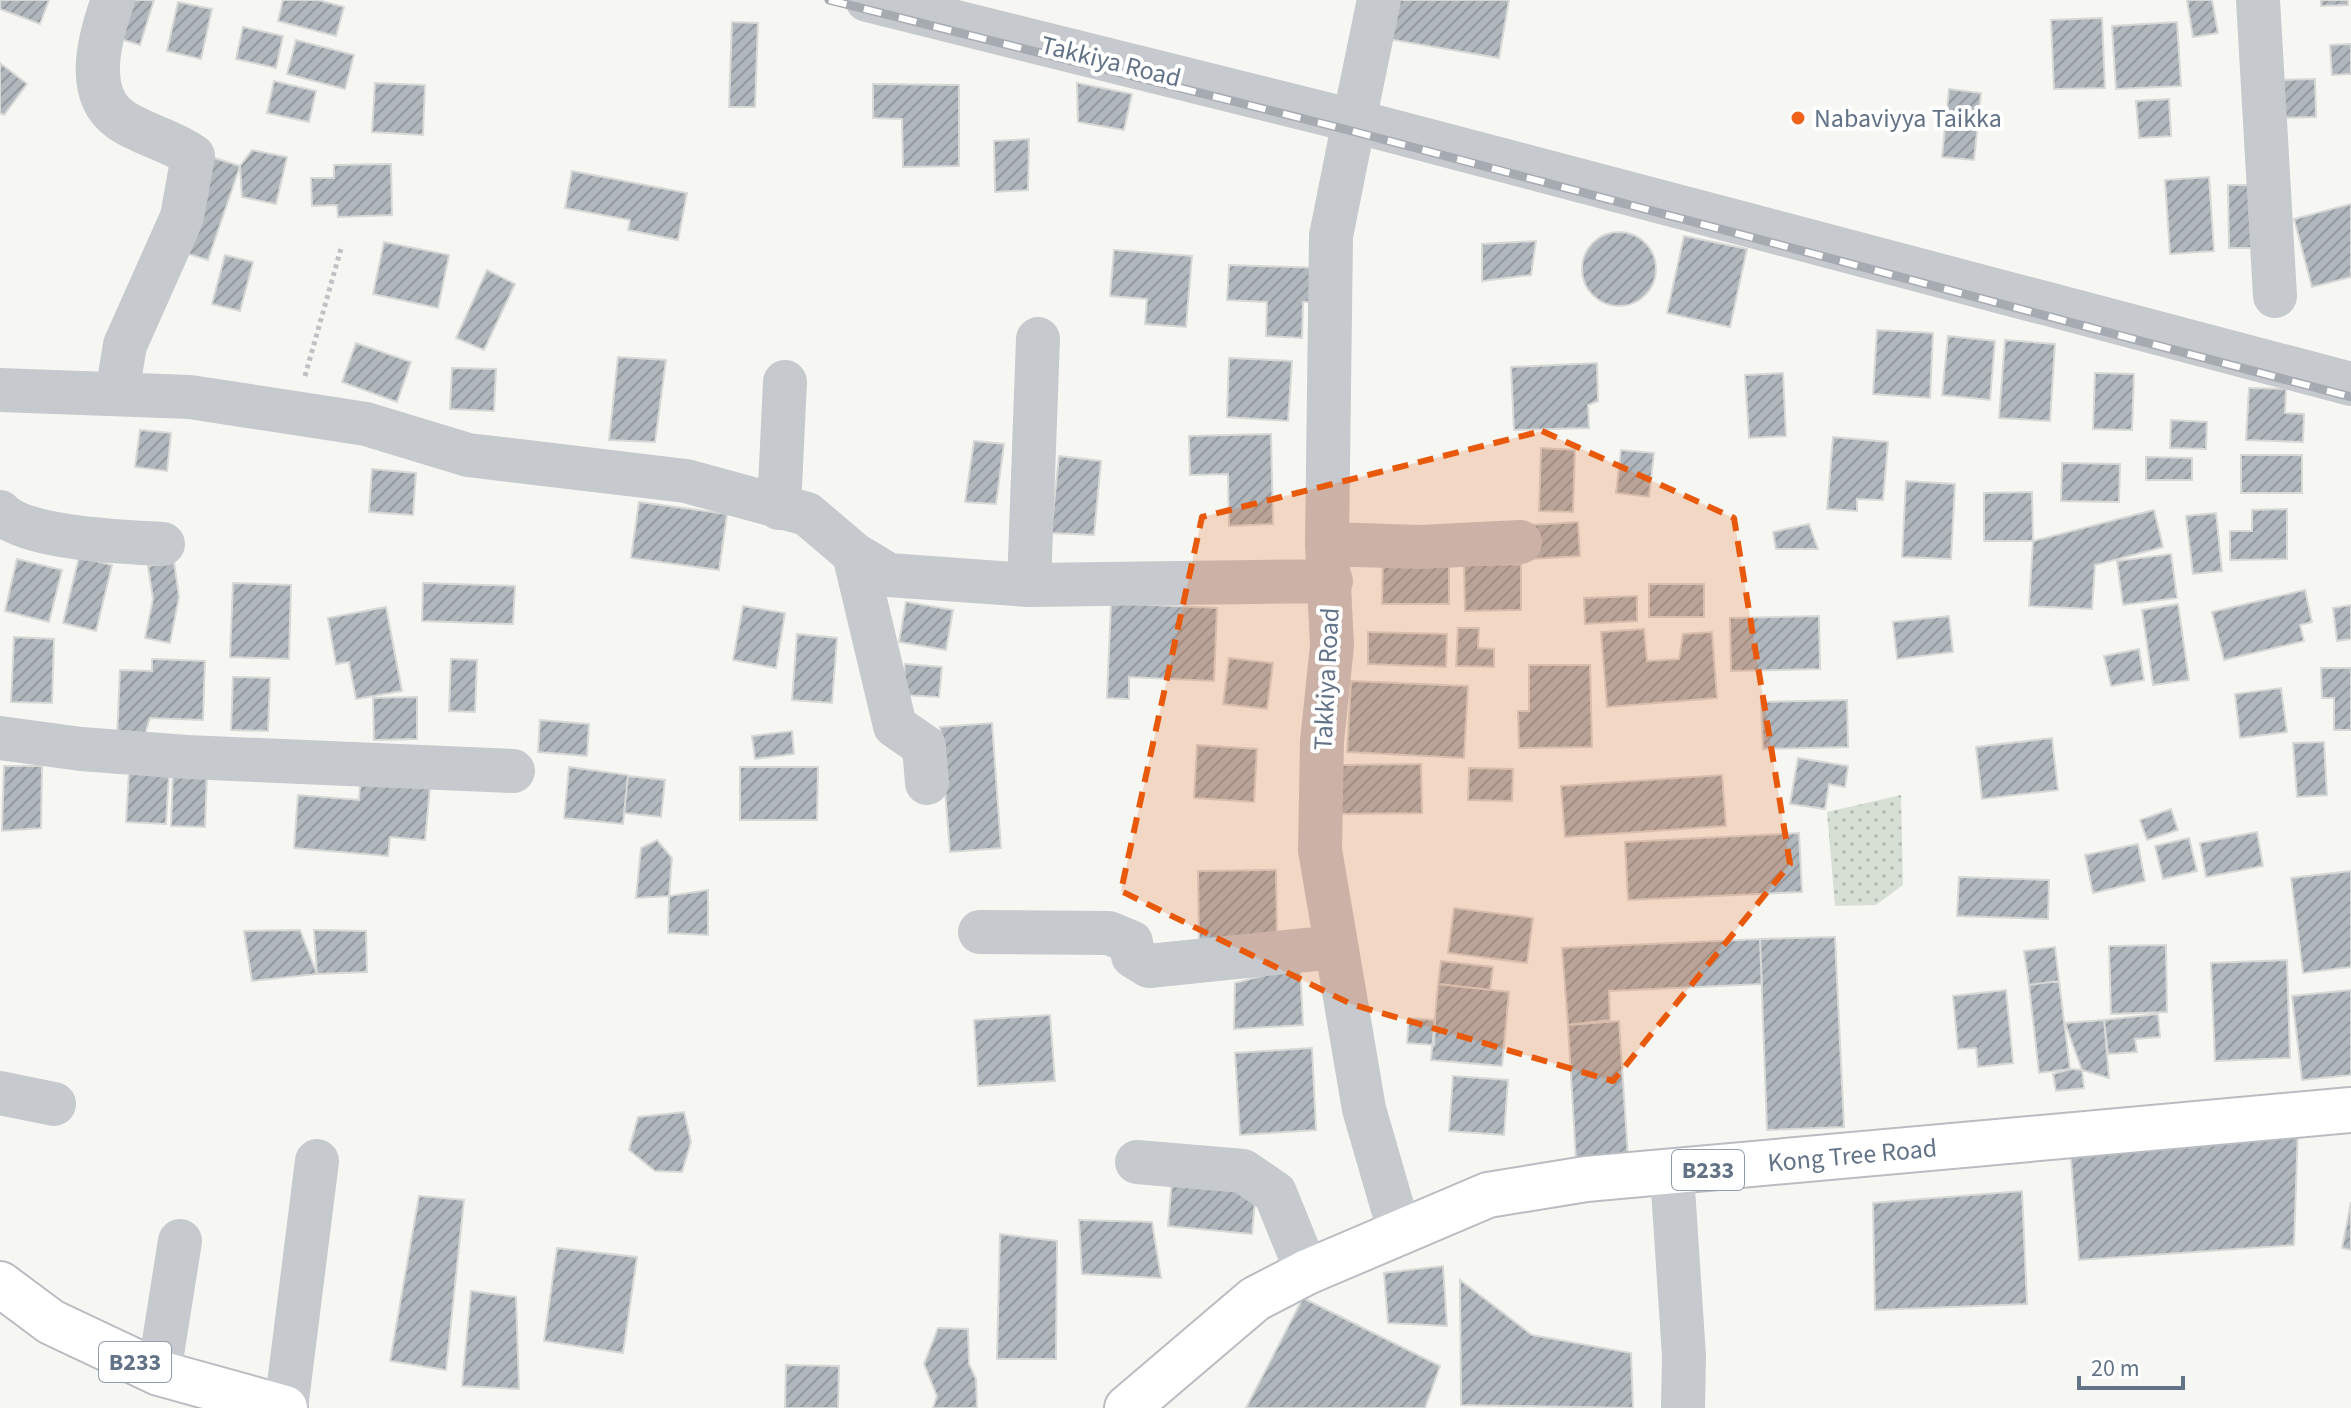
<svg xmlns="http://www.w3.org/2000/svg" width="2351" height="1408" viewBox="0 0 2351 1408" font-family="'Source Sans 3',sans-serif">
<defs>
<pattern id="grass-dots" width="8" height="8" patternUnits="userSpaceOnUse" patternTransform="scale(2)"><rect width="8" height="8" fill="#d7dfd4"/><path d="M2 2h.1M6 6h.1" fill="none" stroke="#b2b9b2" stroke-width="1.8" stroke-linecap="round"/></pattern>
<pattern id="building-hatch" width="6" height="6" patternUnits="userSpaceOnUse" patternTransform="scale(2)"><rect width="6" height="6" fill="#b0b7bd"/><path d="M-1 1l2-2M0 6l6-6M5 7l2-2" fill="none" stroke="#93999f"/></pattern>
</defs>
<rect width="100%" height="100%" fill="#f6f7f3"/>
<path fill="url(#grass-dots)" d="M1901 795 1903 885 1876 905 1835 906 1827 812Z"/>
<path fill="url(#building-hatch)" stroke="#d8d8d6" stroke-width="2" d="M0 0H49L40 24 0 9Z
M120 0H154L140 45 108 35Z
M283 0H318L344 7 336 36 278 21Z
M1394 0H1509L1499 58 1388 39Z
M2187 0H2212L2218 33 2193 37Z
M2321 0H2348V5L2321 6Z
M178 2 212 9 201 59 167 51Z
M2102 18 2105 88 2054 89 2051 20Z
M732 22 758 23 755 107H729Z
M2177 22 2181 86 2116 89 2112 26Z
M243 27 283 36 276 68 236 59Z
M296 40 354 55 345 89 287 74Z
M2351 44V74L2332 75 2330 45Z
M0 63 27 84 4 115 0 113Z
M2315 79 2316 117 2278 118 2277 80Z
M274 81 316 91 309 122 267 113Z
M375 83 425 85 423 135 372 132Z
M1077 83 1132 94 1124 130 1078 122Z
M873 84 959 85V166L903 167 902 119 873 118Z
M1949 89 1981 93 1974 160 1942 157Z
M2169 99 2171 136 2139 138 2136 101Z
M1029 139 1028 190 995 192 994 141Z
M252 150 287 157 276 204 242 197 240 166Z
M208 156 240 166 208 260 179 251Z
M391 164 392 215 338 217 337 205 312 206 311 178H334V165Z
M572 171 687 193 678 240 628 230 630 220 565 208Z
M2209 177 2214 251 2170 254 2165 180Z
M2228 185H2262L2263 248H2229Z
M2351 204V277L2312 287 2294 219Z
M1582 269a37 37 0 1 1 74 0a37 37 0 1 1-74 0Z
M1684 236 1747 249 1730 327 1667 313Z
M1536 241 1531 275 1482 281V244Z
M384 242 449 255 438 308 373 294Z
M1114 250 1192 256 1186 327 1145 324 1147 299 1110 296Z
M225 255 253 262 240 311 212 304Z
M1229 265 1319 268 1311 302H1303L1302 338 1266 336 1267 302 1227 300Z
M487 270 515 284 484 350 456 338Z
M1877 330 1933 333 1930 398 1873 394Z
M1948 336 1995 341 1990 400 1942 395Z
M2005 340 2055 344 2050 421 1999 418Z
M356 343 411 362 397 402 342 382Z
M618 357 666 360 655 442 609 440Z
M1229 358 1292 361 1288 421 1227 417Z
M1597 363 1598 401 1588 405 1589 428 1514 430 1511 367Z
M452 368 496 369 494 411 450 409Z
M1783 373 1786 436 1749 438 1745 375Z
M2095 373 2134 374 2132 430 2093 429Z
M2249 388 2286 389 2285 413 2304 414 2303 442 2246 440Z
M2171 420 2207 422 2206 449 2170 448Z
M140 430 171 433 167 471 135 467Z
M1271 434 1273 524 1229 526 1228 474 1190 475 1189 436Z
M1833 437 1888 442 1883 500 1857 499V511L1827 509Z
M974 441 1004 444 996 504 965 502Z
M1541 448 1575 450 1573 512 1539 511Z
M1621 450 1654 453 1649 497 1616 493Z
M2241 455H2302V493H2241Z
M1059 456 1101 461 1094 535 1051 533Z
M2146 457 2192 458V480H2146Z
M2062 463 2120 464 2119 502 2061 501Z
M372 469 416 473 413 515 369 512Z
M1906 481 1955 484 1951 559 1902 557Z
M2032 492 2033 541H1984V493Z
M639 502 727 514 719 570 631 558Z
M2287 509V559L2230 560V531H2252V510Z
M2154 510 2163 547 2095 565 2092 609 2029 606 2033 541Z
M2216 513 2222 571 2193 574 2186 516Z
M1578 522 1580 556 1533 559 1531 525Z
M1809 524 1818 549H1776L1773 532Z
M1383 552H1449V604H1382Z
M2171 554 2177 598 2123 605 2117 561Z
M79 557 112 565 96 631 63 623Z
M17 559 62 570 49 622 5 611Z
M174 562 179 597 170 643 145 638 153 599 148 566Z
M1521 564V610L1465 611 1464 565Z
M233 583 291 585 289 659 230 657Z
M423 583 515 586 513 624 422 621Z
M1649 584H1704V617H1649Z
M2305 590 2312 622 2300 625 2304 641 2224 660 2212 612Z
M1637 596V621L1585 624 1584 598Z
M906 602 953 610 946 650 899 642Z
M1111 603 1217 608 1214 681 1129 677V699L1107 698Z
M2178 604 2189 680 2153 685 2142 610Z
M2351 605V639L2337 641 2333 608Z
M743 606 785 613 776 668 733 660Z
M386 607 402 691 356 699 349 662 336 664 328 618Z
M1819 616 1820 669 1731 671 1730 618Z
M1949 616 1953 652 1897 659 1893 622Z
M1458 628H1479L1478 648 1494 649V667L1456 666Z
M1644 629 1647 661 1679 659 1683 634 1712 632 1717 698 1607 707 1601 632Z
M1368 632 1447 634 1446 667 1368 664Z
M797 634 837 638 832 703 792 700Z
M14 637 54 639 52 703 11 702Z
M2139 649 2144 680 2111 686 2104 656Z
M1229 658 1273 663 1267 709 1223 704Z
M152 659 205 661 203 720 150 718 143 740 117 739 120 670 152 671Z
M451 659 477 660 475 712 449 711Z
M905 664 942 667 939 697 903 695Z
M1529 665H1590L1592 747 1519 748 1518 711H1529Z
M2321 668H2351V730H2334V698H2322Z
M233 677 270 678 268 731 231 730Z
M1351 681 1468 686 1464 758 1347 752Z
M2281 688 2287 732 2240 738 2235 694Z
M417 697V739L374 740 373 698Z
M1847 700 1848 747 1763 749 1761 702Z
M540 720 589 724 587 756 538 752Z
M992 723 1001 848 950 852 940 727Z
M792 731 794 754 755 759 752 736Z
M2052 738 2058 790 1982 799 1976 747Z
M2324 742 2327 795 2297 797 2293 743Z
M1197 745 1257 749 1254 802 1194 798Z
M1798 758 1848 766 1845 787 1829 784 1825 809 1790 804Z
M1421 764 1422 813 1337 814V765Z
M4 766H42L41 828 2 831Z
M569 767 628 775 623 824 564 818Z
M740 767H818L817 820H740Z
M1469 768 1513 769 1512 801 1468 800Z
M129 771 169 773 166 824 126 822Z
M173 771 207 772 205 827 171 826Z
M361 772 431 778 425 840 390 837 388 856 294 848 298 795 359 800Z
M1722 775 1726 826 1565 837 1561 786Z
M628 776 665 780 661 817 624 813Z
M2171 809 2178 830 2147 840 2140 820Z
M2257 832 2263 866 2206 877 2200 843Z
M1799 833 1802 892 1628 900 1625 842Z
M2189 838 2197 871 2163 879 2155 846Z
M657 840 672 858 669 896 636 898 641 848Z
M2138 844 2145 881 2093 893 2085 855Z
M1276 870 1277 943 1199 944 1198 871Z
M2351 871V967L2303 973 2291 878Z
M1959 877 2049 880 2048 919 1957 916Z
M708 890V935L668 933 669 896Z
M1454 908 1533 918 1527 963 1448 953Z
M300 930 317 974 252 981 244 931Z
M314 930 366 931 367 972 317 974Z
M1835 937 1844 1127 1767 1130 1760 939Z
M1760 939 1762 984 1609 991 1610 1020 1568 1025 1562 948Z
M2166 945 2167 1012 2111 1014 2109 946Z
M2055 947 2059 981 2029 985 2024 951Z
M2287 960 2290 1058 2215 1061 2211 963Z
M1441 961 1493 967 1490 990 1438 984Z
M1300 966 1303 1025 1234 1029 1235 983Z
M2059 981 2070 1069 2039 1073 2029 985Z
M1438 984 1509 992 1502 1066 1431 1060Z
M2006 990 2013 1063 1978 1067 1976 1048 1958 1049 1953 996Z
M2351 990V1075L2302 1080 2292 996Z
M2158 1014 2160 1037 2135 1039 2137 1052 2108 1054 2104 1020Z
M1050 1015 1055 1081 978 1086 974 1020Z
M1409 1018 1435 1020 1434 1045 1407 1043Z
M2104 1020 2109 1078 2082 1070 2065 1023Z
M1619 1021 1628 1157 1576 1160 1568 1025Z
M1312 1048 1316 1130 1240 1135 1235 1053Z
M2070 1069 2082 1070 2084 1088 2056 1091 2053 1074Z
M1453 1076 1508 1080 1504 1135 1449 1131Z
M684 1112 691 1142 682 1172 655 1171 629 1150 638 1117Z
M2298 1127 2294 1245 2079 1260 2070 1147Z
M1172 1181 1256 1189 1252 1234 1168 1226Z
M2022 1191 2027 1304 1875 1310 1873 1203Z
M419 1196 464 1200 446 1370 390 1361Z
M2351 1202V1250L2342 1248Z
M1079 1220 1152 1222 1161 1278 1082 1274Z
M1000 1234 1057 1241 1056 1359H997Z
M557 1248 637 1257 623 1353 544 1341Z
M1443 1266 1447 1326 1388 1323 1384 1273Z
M1460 1280 1532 1335 1631 1353 1633 1408 1461 1405Z
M471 1291 516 1297 519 1389 462 1386Z
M1303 1298 1440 1366 1425 1408H1246Z
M938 1328 968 1329 969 1364 976 1379 977 1408H933L937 1396 924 1364Z
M786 1365 839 1366 838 1408H785Z"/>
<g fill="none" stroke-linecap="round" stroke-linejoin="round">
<g stroke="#b9bcc1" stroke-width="48">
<g id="major">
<path d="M0 1284 51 1322 159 1373 285 1408"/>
<path id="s1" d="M1127 1408 1255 1299 1307 1272 1488 1195 1586 1179 2351 1110"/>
</g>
</g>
<path stroke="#bfc1c4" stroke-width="5" stroke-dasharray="4 4" stroke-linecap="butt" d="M305 376 342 245"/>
<path stroke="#c6c9cd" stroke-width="44" d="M113 0C100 36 83 94 121 120 143 135 171 140 193 156L182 217 125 345 117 393
M867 0 1354 121 1331 236 1327 544 1332 646 1322 741 1320 850 1364 1109 1399 1230
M1379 0 1354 121 2351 384
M2258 0 2275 296
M0 390 190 397 366 424 468 455 686 481 807 514 854 554 889 575 1029 585 1331 581
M779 508 785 382
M0 512C26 539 125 542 163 544
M1327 544 1420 547 1520 542
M854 554 895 726 924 746 927 783
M1029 585 1038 339
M0 738 81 749 187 757 513 771
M980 932 1109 933 1131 942 1133 956 1149 966 1335 947
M0 1093 54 1104
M1137 1162 1243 1171 1275 1193 1307 1272
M1672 1174 1684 1356 1683 1408
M159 1373 180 1241
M286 1408 317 1161"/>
<use href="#major" stroke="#fff" stroke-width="44"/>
<g stroke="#a6abb2" stroke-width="9">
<path id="rail" d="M829 0 1352 131 2351 397"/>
</g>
<use href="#rail" stroke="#fff" stroke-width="6" stroke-dasharray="18" stroke-linecap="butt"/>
</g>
<path fill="#e8590c" fill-opacity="0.2" stroke="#e8590c" stroke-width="6" stroke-dasharray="16 10" stroke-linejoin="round" d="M1542 431 1734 518 1790 864 1613 1081 1351 1004 1121 891 1202 517Z"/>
<circle fill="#f16219" stroke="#fff" stroke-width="3" cx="1798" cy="118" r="8"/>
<g text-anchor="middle" stroke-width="8" stroke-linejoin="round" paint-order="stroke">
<g fill="#fff" stroke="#929dab" stroke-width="2">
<rect x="1672" y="1150" width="72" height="40" rx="6"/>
<rect x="99" y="1342" width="72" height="40" rx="6"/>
</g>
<g font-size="24" font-weight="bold" fill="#637387">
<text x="1708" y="1178">B233</text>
<text x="135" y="1370">B233</text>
</g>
<g font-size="26" fill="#637387" stroke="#fff">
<text transform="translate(1111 61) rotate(14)" y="9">Takkiya Road</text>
<text transform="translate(1326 679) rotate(-87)" y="9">Takkiya Road</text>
<text dy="9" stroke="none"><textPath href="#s1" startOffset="790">Kong Tree Road</textPath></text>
</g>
<g font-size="26" fill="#637387" stroke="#fff" text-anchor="start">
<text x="1814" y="127">Nabaviyya Taikka</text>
</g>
</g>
<path d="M2079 1376v12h104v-12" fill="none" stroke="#637387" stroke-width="4"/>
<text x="2091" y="1376" font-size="24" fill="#637387" stroke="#ffffff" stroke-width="6" paint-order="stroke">20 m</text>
</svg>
